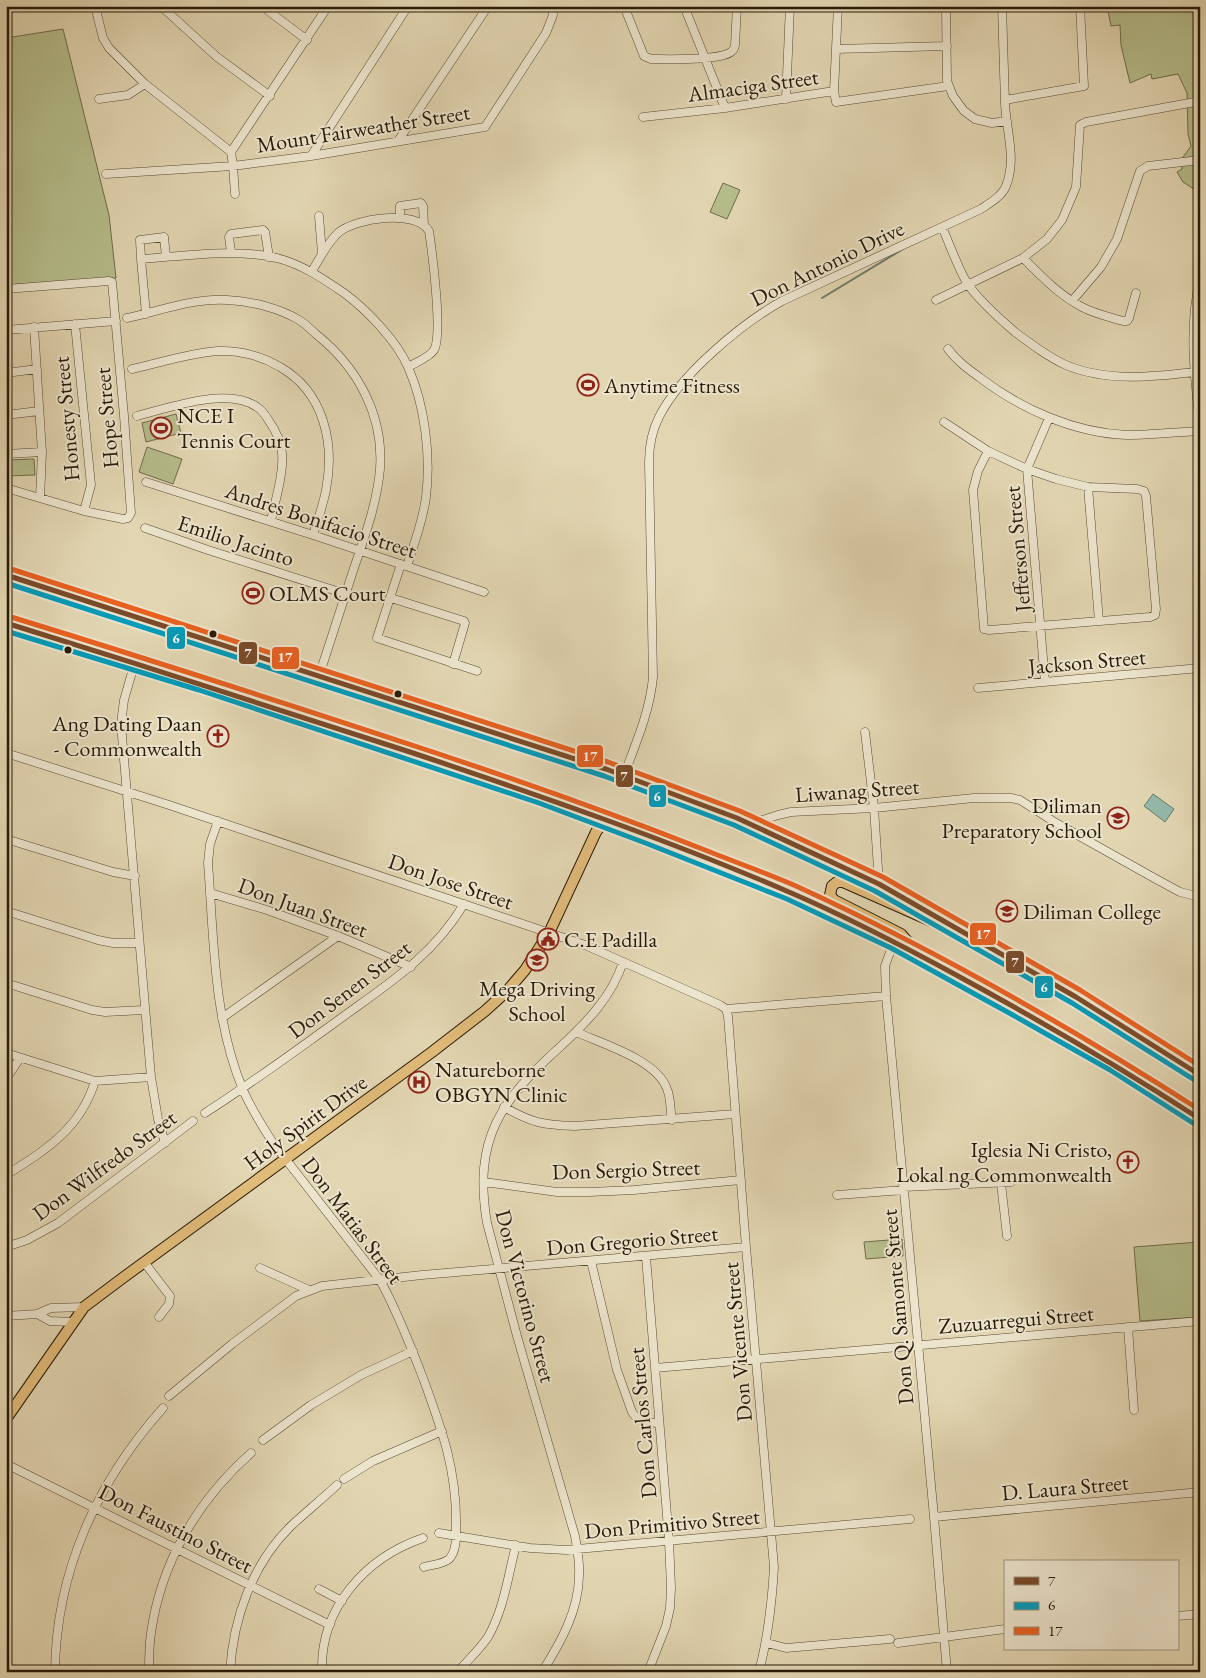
<svg xmlns="http://www.w3.org/2000/svg" width="1206" height="1678" viewBox="0 0 1206 1678" font-family="'EB Garamond',serif">
<rect width="100%" height="100%" fill="#e2d6b2"/>
<filter id="stains"><feTurbulence type="fractalNoise" baseFrequency=".004" numOctaves="4"/><feColorMatrix values="0 0 0 0 .2 0 0 0 0 .09 0 0 0 0 .02 0 0 0 .5 -.17"/></filter>
<radialGradient id="worn" r=".72"><stop offset=".6" stop-color="#630" stop-opacity="0"/><stop offset="1" stop-color="#630" stop-opacity=".3"/></radialGradient>
<path fill="#b5bd8b" stroke="#6f6c4a" d="M1107 6H1200V193L1183 182 1177 172 1182 169 1181 160 1191 146 1188 134 1187 93 1178 74 1152 79 1151 74 1130 83 1121 45 1120 25 1111 26Z
M63 29 109 215 116 278 6 285V38Z
M723 183 740 190 727 219 710 212Z
M176 414 181 433 146 442 142 423Z
M147 447 182 459 173 484 139 472Z
M34 459 35 475 6 476V460Z
M902 1239 903 1256 866 1259 864 1242Z
M1199 1242 1200 1317 1140 1321 1134 1247Z"/>
<path fill="#95b9ab" stroke="#6a7a6a" d="M1153 794 1174 809 1165 822 1144 806Z"/>
<g fill="none" stroke-linecap="round" stroke-linejoin="round">
<path stroke="#6a7a6a" stroke-width="2" d="M822 298 903 249"/>
<g stroke="#574a32" stroke-width="9">
<path id="minor" d="M95 6 103 38 109 48 145 84 231 152 233 166 235 194
M161 6 217 57 270 96
M262 6 307 40
M624 6 644 56 651 59C669 59 718 61 731 52 734 50 734 49 735 45L737 6
M684 6 725 108
M838 6 834 91 836 102 948 86
M946 6 947 81 953 96 964 111 975 119 992 123 1007 121
M838 8 870 6
M836 49 947 46
M99 99 128 95 145 84
M786 99 790 6
M1005 100 1084 86 1080 6
M643 117 725 108 834 91
M398 141 488 6
M231 152 328 6
M311 156 408 6
M106 174 233 166 311 156 485 127 546 33 553 15 552 6
M319 216 322 254
M400 218V206L421 203 423 206 424 225
M942 227C950 245 957 266 967 283 977 298 1001 320 1015 332 1031 344 1048 357 1066 365 1106 382 1153 377 1195 372
M231 252 229 237 231 234 263 230 265 232 269 257
M1023 258C1041 276 1059 295 1082 307 1095 314 1110 317 1123 321H1127L1129 318 1136 293
M141 259 140 240 164 237 166 257
M312 271C320 258 327 243 338 233 355 218 416 209 429 231 432 251 443 335 434 350 430 357 415 363 408 367
M1200 280C1188 327 1195 379 1200 427
M6 289 109 281 112 282 124 416 131 513 128 518 123 519 84 511 6 488
M936 300 1023 258 1047 239 1062 220 1076 187 1080 125 1086 122 1195 102
M1072 301 1101 267 1117 239 1140 171 1148 166 1200 160
M146 314 141 259C186 256 233 248 277 258 303 265 322 278 344 293 366 309 397 341 408 367 425 405 431 456 426 497 423 521 414 544 407 566
M127 318C160 311 193 298 227 300 251 301 279 308 299 320 306 324 311 330 317 335 358 368 384 416 380 469 377 503 365 536 354 568 342 604 331 640 319 676
M75 324 91 485 84 511
M34 327 42 452 40 498
M6 330 116 321
M948 349C957 361 968 369 979 377 1021 409 1074 433 1127 435 1151 435 1176 432 1200 431
M132 369C160 363 189 353 218 351 239 350 262 356 280 367 324 392 335 443 326 490 323 505 318 520 313 535
M6 373 37 369
M6 415 39 411
M137 416C169 408 228 386 257 407 262 410 266 416 269 421 276 431 281 441 282 453 284 473 275 501 271 521
M944 422 988 451 1027 469 1056 479 1088 487 1137 489 1144 491 1146 496 1156 609 1155 615 1150 617 989 630 984 629 973 490 978 471 988 451
M6 454 42 452
M146 482 313 535 484 592
M1088 487 1099 621
M145 528 208 550 346 594
M401 564 377 638 477 671
M391 598 464 621 465 623 453 664
M135 662 124 700 121 724 151 1077 158 1119 165 1143
M1045 682 1027 469 1049 418
M978 688 1200 668
M865 732 874 808 879 884
M6 753 169 805 585 945 720 1005 726 1009 886 996
M624 775C636 743 650 711 653 677L649 462C649 447 652 431 659 417 680 375 741 324 782 301L981 209C990 203 1002 196 1006 186 1017 159 1006 130 1005 103 1004 70 1003 38 1002 6
M218 821 210 844 208 863C214 939 213 1018 243 1090 251 1108 262 1126 273 1143L380 1280C397 1311 410 1344 423 1378 442 1430 457 1470 456 1526 456 1536 457 1551 449 1559 444 1564 431 1565 424 1567
M750 824 778 815 791 812 874 808 974 798H1011L1020 800 1056 823 1156 879 1180 892 1200 897
M6 839 113 872 135 876
M210 893 267 910 338 936 411 967
M6 911 98 940 113 943H139
M894 941 885 966 886 996 934 1517 947 1672
M6 983 92 1010 105 1012 144 1010
M726 1009 728 1016 746 1247 774 1567C772 1603 768 1637 759 1672
M222 1018 338 936
M576 1032C603 1044 657 1060 667 1089 671 1098 670 1110 672 1120
M6 1053 95 1081 151 1077
M6 1079 20 1058
M504 1107C532 1123 543 1125 575 1126L735 1114
M205 1113C249 1085 291 1054 333 1024 383 987 431 959 464 904
M6 1175C46 1150 81 1128 95 1081
M484 1182 557 1192H589L634 1190 741 1180
M1001 1183 1007 1236
M903 1187 1011 1182
M837 1195 904 1190
M6 1247 27 1240 58 1223 193 1121
M646 1257 669 1540 671 1588 670 1608 666 1626 648 1672
M591 1261 617 1370 632 1412C639 1423 647 1422 659 1423
M144 1262 170 1296 169 1304 159 1317
M260 1268 309 1290
M37 1314 50 1321 73 1322
M6 1316 37 1314 51 1308 84 1307
M1128 1327 1134 1410
M655 1368 1200 1321
M169 1396 232 1344 296 1296 322 1286 422 1275 746 1247
M263 1440 311 1405 361 1375 413 1351
M6 1464 330 1625
M344 1479 373 1461 442 1431
M934 1517 1200 1492
M439 1533 530 1548 566 1550 910 1519
M319 1589 342 1601
M1177 1616 1200 1614
M767 1643 786 1648 890 1639
M898 1643 1005 1629
M55 1672C56 1571 97 1482 163 1408
M149 1672C149 1659 149 1646 151 1633 161 1562 198 1500 251 1453
M230 1672C233 1619 252 1564 291 1526 306 1512 322 1499 337 1485
M322 1672C320 1608 365 1558 423 1538
M458 1672C467 1661 480 1649 488 1637 504 1609 508 1576 516 1545
M542 1672C561 1642 579 1610 579 1575 580 1562 577 1548 575 1536L517 1336 487 1223C473 1139 500 1101 560 1047 586 1023 612 997 623 962"/>
</g>
<g stroke="#291b08" stroke-width="12">
<path id="major" d="M6 575 606 769 737 818 813 852 879 884 1076 997 1200 1075
M6 623 201 683 541 796 651 837 790 892 894 941 1015 1007 1114 1064 1200 1119
M913 948 901 934 834 900 830 895 832 886 837 882H843L931 921
M6 1419 84 1307 124 1277 432 1052 485 1011 507 991 525 970 549 933 596 832 601 825 610 822"/>
</g>
<use href="#minor" stroke="#ece4cd" stroke-width="8"/>
<use href="#major" stroke="#e1bb79" stroke-width="10"/>
<g stroke="#ece4cd" stroke-width="9">
<path id="bus-1" d="M6 575 606 769 737 818 879 884 1076 997 1200 1075
M6 623C141 665 276 708 410 752 538 795 666 839 789 892 847 917 903 946 958 976 1041 1021 1121 1068 1200 1119"/>
</g>
<g stroke="#ece4cd" stroke-width="9">
<path id="bus-2" d="M6 583 604 776 734 825 875 891 1072 1003 1196 1081
M6 631 199 690 539 803 648 844 787 899 891 948 1011 1014 1110 1070 1196 1125"/>
</g>
<g stroke="#ece4cd" stroke-width="9">
<path id="bus-3" d="M8 568 608 762 740 811 883 877 1080 990 1200 1066
M8 616C151 660 294 706 436 753 526 783 616 815 705 850 735 862 766 873 796 886 936 950 1070 1027 1200 1110"/>
</g>
<use href="#bus-1" stroke="#7a4b2a" stroke-width="5"/>
<use href="#bus-2" stroke="#049bba" stroke-width="5"/>
<use href="#bus-3" stroke="#e86121" stroke-width="5"/>
</g>
<defs>
<g id="stadium-ring" transform="scale(1.125)"><circle r="9.5" fill="#ece4cd" stroke="#8f2418" stroke-width="1.5"/><path d="M0-5a6.5 5 0 1 0 0 10a6.5 5 0 1 0 0-10ZM-3.5-1.8h7v3.6h-7Z" fill="#8f2418"/></g>
<g id="church-ring" transform="scale(1.125)"><circle r="9.5" fill="#ece4cd" stroke="#8f2418" stroke-width="1.5"/><path d="M-1.2-6h2.4v3.5h3.3v2.4h-3.3V6h-2.4V-.1h-3.3v-2.4h3.3Z" fill="#8f2418"/></g>
<g id="school-ring" transform="scale(1.125)"><circle r="9.5" fill="#ece4cd" stroke="#8f2418" stroke-width="1.5"/><path d="M0-5L7-2L0 1L-7-2ZM-4 1L0 2.5L4 1V4Q0 6-4 4Z" fill="#8f2418"/></g>
<g id="university-ring" transform="scale(1.125)"><circle r="9.5" fill="#ece4cd" stroke="#8f2418" stroke-width="1.5"/><path d="M0-5L7-2L0 1L-7-2ZM-4 1L0 2.5L4 1V4Q0 6-4 4Z" fill="#8f2418"/></g>
<g id="civic-ring" transform="scale(1.125)"><circle r="9.5" fill="#ece4cd" stroke="#8f2418" stroke-width="1.5"/><path d="M-.6-6.5H3V-4.5H.6V-3L4-1V1h2V6H-6V1h2V-1L-.6-3ZM-1.2 2.5V6h2.4V2.5Z" fill="#8f2418"/></g>
<g id="hospital-ring" transform="scale(1.125)"><circle r="9.5" fill="#ece4cd" stroke="#8f2418" stroke-width="1.5"/><path d="M-5-5h3v3.5h4V-5h3V5h-3V1.5h-4V5h-3Z" fill="#8f2418"/></g>
</defs>
<g fill-rule="evenodd">
<use href="#stadium-ring" x="588" y="385"/>
<use href="#stadium-ring" x="161" y="428"/>
<use href="#stadium-ring" x="253" y="593"/>
<use href="#church-ring" x="218" y="736"/>
<use href="#school-ring" x="1118" y="818"/>
<use href="#university-ring" x="1007" y="911"/>
<use href="#civic-ring" x="548" y="939"/>
<use href="#school-ring" x="537" y="960"/>
<use href="#hospital-ring" x="419" y="1082"/>
<use href="#church-ring" x="1128" y="1162"/>
</g>
<g fill="#291b08" stroke="#ece4cd" stroke-width="2">
<circle cx="213" cy="634" r="4.5"/>
<circle cx="68" cy="650" r="4.5"/>
<circle cx="398" cy="694" r="4.5"/>
</g>
<g text-anchor="middle" stroke-width="4" stroke-linejoin="round" paint-order="stroke">
<g font-size="22" fill="#291b08" stroke="#ece4cd">
<text transform="translate(753 85) rotate(-8)" y="8">Almaciga Street</text>
<text transform="translate(363 128) rotate(-9)" y="8">Mount Fairweather Street</text>
<text transform="translate(827 263) rotate(-26)" y="8">Don Antonio Drive</text>
<text transform="translate(106 418) rotate(-95)" y="8">Hope Street</text>
<text transform="translate(66 419) rotate(-95)" y="8">Honesty Street</text>
<text transform="translate(321 520) rotate(18)" y="8">Andres Bonifacio Street</text>
<text transform="translate(236 540) rotate(18)" y="8">Emilio Jacinto</text>
<text transform="translate(1017 549) rotate(-95)" y="8">Jefferson Street</text>
<text transform="translate(1087 661) rotate(-5)" y="8">Jackson Street</text>
<text transform="translate(857 790) rotate(-4)" y="8">Liwanag Street</text>
<text transform="translate(451 881) rotate(19)" y="8">Don Jose Street</text>
<text transform="translate(303 907) rotate(20)" y="8">Don Juan Street</text>
<text transform="translate(349 989) rotate(-37)" y="8">Don Senen Street</text>
<text transform="translate(305 1122) rotate(-36)" y="8">Holy Spirit Drive</text>
<text transform="translate(104 1165) rotate(-36)" y="8">Don Wilfredo Street</text>
<text transform="translate(626 1169) rotate(-2)" y="8">Don Sergio Street</text>
<text transform="translate(353 1220) rotate(53)" y="8">Don Matias Street</text>
<text transform="translate(632 1240) rotate(-5)" y="8">Don Gregorio Street</text>
<text transform="translate(526 1296) rotate(75)" y="8">Don Victorino Street</text>
<text transform="translate(897 1307) rotate(-95)" y="8">Don Q. Samonte Street</text>
<text transform="translate(1016 1319) rotate(-5)" y="8">Zuzuarregui Street</text>
<text transform="translate(737 1342) rotate(-95)" y="8">Don Vicente Street</text>
<text transform="translate(642 1423) rotate(-95)" y="8">Don Carlos Street</text>
<text transform="translate(1065 1487) rotate(-5)" y="8">D. Laura Street</text>
<text transform="translate(672 1523) rotate(-5)" y="8">Don Primitivo Street</text>
<text transform="translate(176 1528) rotate(27)" y="8">Don Faustino Street</text>
</g>
<g font-size="22" fill="#291b08" stroke="#ece4cd" text-anchor="start">
<text x="604" y="393">Anytime Fitness</text>
<text x="177" y="423">NCE I<tspan x="177" dy="25">Tennis Court</tspan></text>
<text x="269" y="601">OLMS Court</text>
<text x="202" y="731" text-anchor="end">Ang Dating Daan<tspan x="202" dy="25">- Commonwealth</tspan></text>
<text x="1102" y="813" text-anchor="end">Diliman<tspan x="1102" dy="25">Preparatory School</tspan></text>
<text x="1023" y="919">Diliman College</text>
<text x="564" y="947">C.E Padilla</text>
<text x="537" y="996" text-anchor="middle">Mega Driving<tspan x="537" dy="25">School</tspan></text>
<text x="435" y="1077">Natureborne<tspan x="435" dy="25">OBGYN Clinic</tspan></text>
<text x="1112" y="1157" text-anchor="end">Iglesia Ni Cristo,<tspan x="1112" dy="25">Lokal ng Commonwealth</tspan></text>
</g>
</g>
<g stroke="#ece4cd" stroke-width="2">
<rect x="166" y="626" width="20" height="24" rx="5" fill="#049bba"/>
<rect x="238" y="641" width="20" height="24" rx="5" fill="#7a4b2a"/>
<rect x="271" y="646" width="29" height="24" rx="5" fill="#e86121"/>
<rect x="576" y="744" width="28" height="24" rx="5" fill="#e86121"/>
<rect x="615" y="764" width="19" height="24" rx="5" fill="#7a4b2a"/>
<rect x="648" y="784" width="19" height="24" rx="5" fill="#049bba"/>
<rect x="969" y="922" width="28" height="24" rx="5" fill="#e86121"/>
<rect x="1005" y="950" width="20" height="24" rx="5" fill="#7a4b2a"/>
<rect x="1034" y="975" width="20" height="24" rx="5" fill="#049bba"/>
</g>
<g font-size="14" text-anchor="middle" font-weight="bold" fill="#fff">
<text x="176" y="643">6</text>
<text x="248" y="658">7</text>
<text x="285" y="662">17</text>
<text x="590" y="761">17</text>
<text x="624" y="781">7</text>
<text x="657" y="801">6</text>
<text x="983" y="939">17</text>
<text x="1015" y="967">7</text>
<text x="1044" y="992">6</text>
</g>
<rect width="1206" height="1678" fill="none" stroke="#e2d6b2" stroke-width="25"/>
<rect x="8" y="8" width="1191" height="1663" fill="none" stroke="#291b08" stroke-width="2.5"/>
<rect x="12" y="12" width="1181" height="1653" fill="none" stroke="#291b08"/>
<rect x="1004" y="1560" width="175" height="90" fill="#ece4cd" stroke="#9e947e"/>
<rect x="1014" y="1577" width="25" height="8" fill="#7a4b2a" stroke="#9e947e"/>
<text x="1048" y="1586" font-size="15" fill="#291b08">7</text>
<rect x="1014" y="1602" width="25" height="8" fill="#049bba" stroke="#9e947e"/>
<text x="1048" y="1610" font-size="15" fill="#291b08">6</text>
<rect x="1014" y="1627" width="25" height="8" fill="#e86121" stroke="#9e947e"/>
<text x="1048" y="1636" font-size="15" fill="#291b08">17</text>
<rect width="100%" height="100%" filter="url(#stains)"/>
<rect width="100%" height="100%" fill="url(#worn)"/>
</svg>
